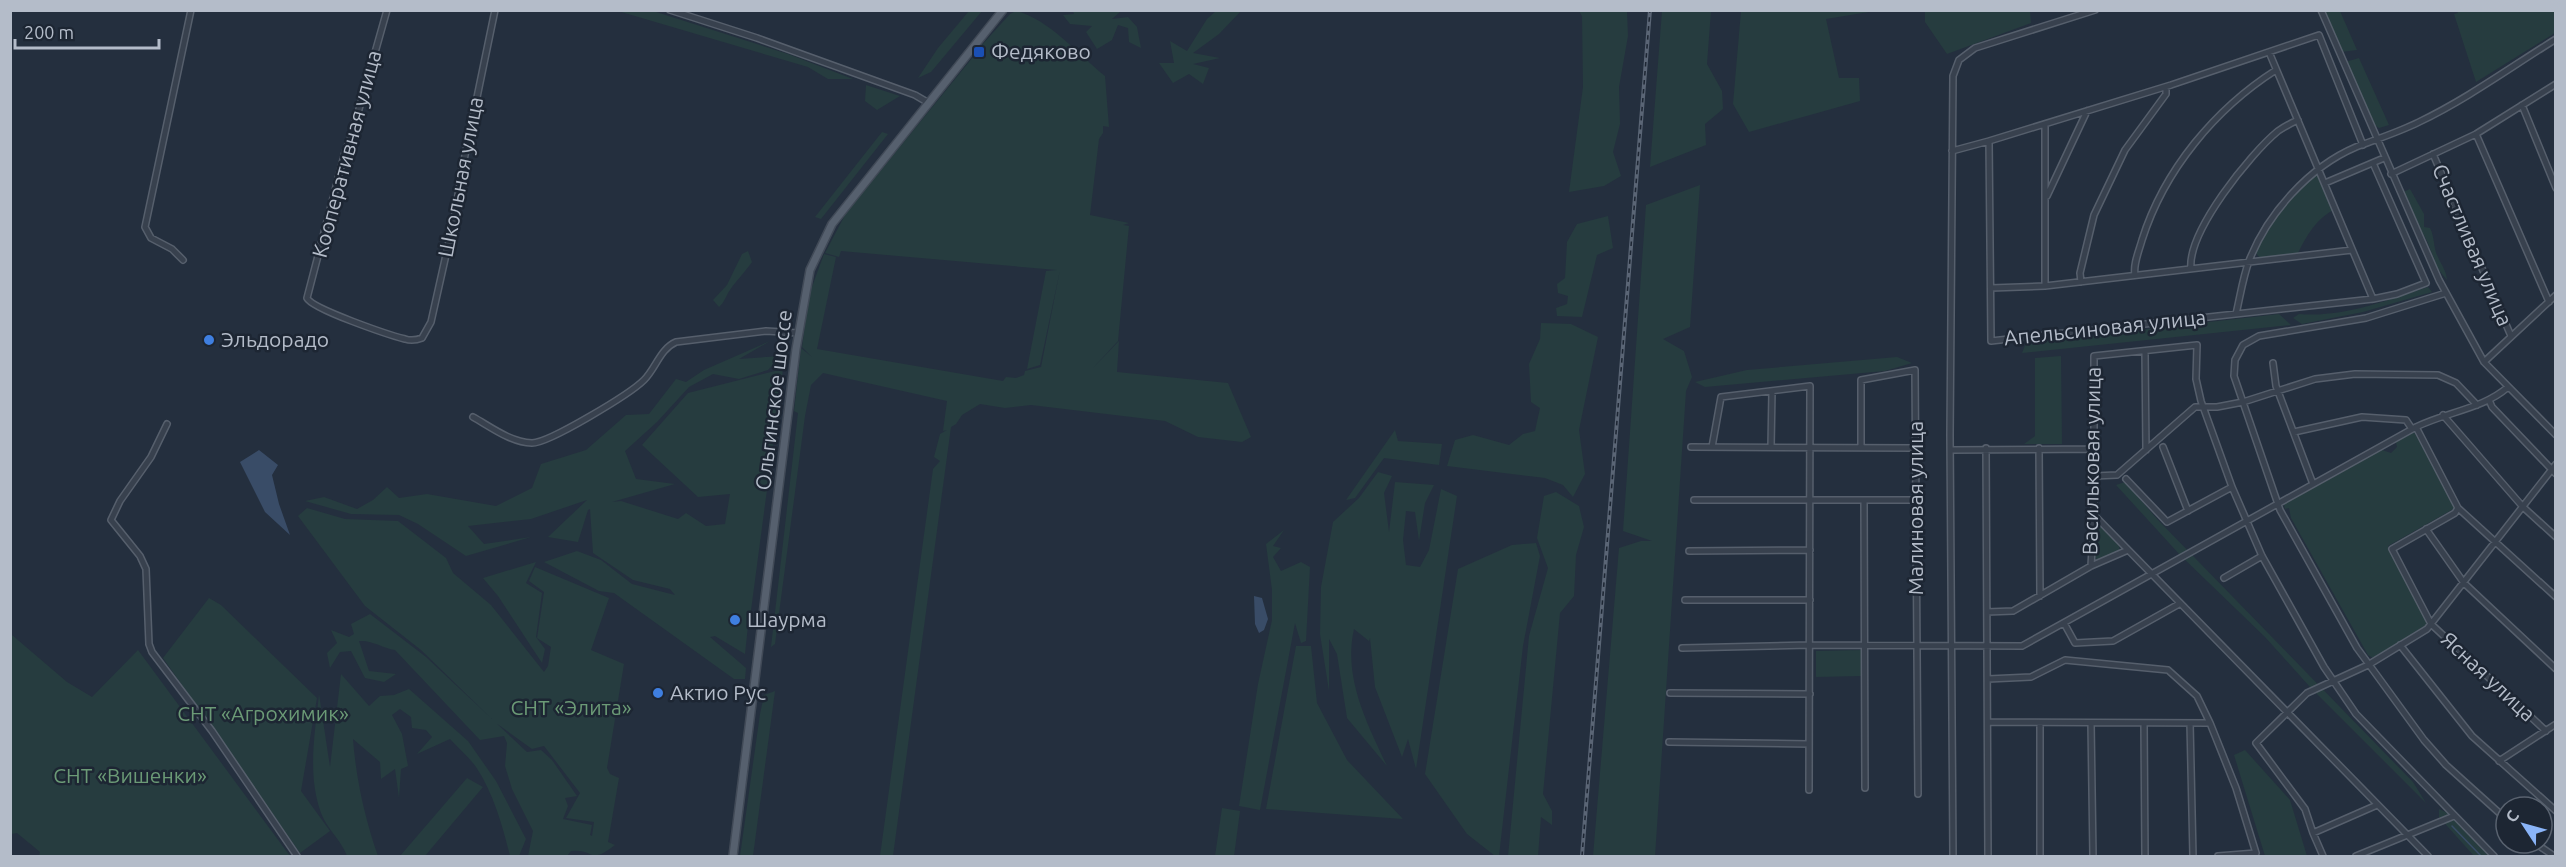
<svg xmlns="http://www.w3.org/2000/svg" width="2566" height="867" viewBox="0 0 2566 867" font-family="Ubuntu,sans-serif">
<rect width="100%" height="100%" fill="#242f3e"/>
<path fill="#263c3f" d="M618 11H653L788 54 853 79H828L808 67Z
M969 11H982L931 72 918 78 938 48Z
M1016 11C1049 19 1079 55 1105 76L1109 127 1103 126V133L1099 139 1090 215 1129 223 1123 225 1129 226 1118 341 1092 369 1119 341 1117 372 1228 383 1251 437 1242 442 1198 437 1165 421 1031 405 1005 408 980 404 962 415 956 424 951 427 893 856H880L933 469 940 461 934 457 940 434 947 430 943 431 947 401 823 373 811 385 805 416 775 644 771 647 798 413 794 411 801 348 812 357 802 347 809 295 824 254 836 257 817 349 1003 381 1006 377 1016 378 1024 375 1025 371 1041 367 1060 270 1040 365 1027 369 1046 271 1057 270 841 251 839 257 825 253 846 213 973 57H977L982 50 980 47 1010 14Z
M1073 11H1121L1112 19 1128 17 1137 27 1141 48 1129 42 1128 28 1118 25 1112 40 1097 49 1086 32 1092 26 1070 24 1063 15 1074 14Z
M1216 11H1241L1219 34 1193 53 1220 58 1193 64 1209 68 1203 84 1189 74 1173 83 1159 63H1174L1170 41 1187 51 1207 19Z
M1579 11H1627L1628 36 1619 87 1620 124 1613 152 1621 176 1604 186 1569 192 1583 87 1582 16Z
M1662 11H1711L1707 64 1722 91 1723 109 1705 124 1706 145 1650 167Z
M1741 11H1875L1826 19 1839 78H1859L1860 101 1749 132 1733 104Z
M2030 11 2031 23 1947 54 1925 22V11Z
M2321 11H2340L2357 50 2341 52Z
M2457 11H2555V33L2476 82 2454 14 2458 13Z
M2359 58 2389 125 2379 128 2369 121 2345 62Z
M866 85 900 96 877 110 865 101Z
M882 132 888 134 821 219 815 217Z
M2314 176H2320L2335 209C2316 219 2307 235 2298 253L2260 258 2255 252C2270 221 2290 199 2314 176Z
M1700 185 1690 327 1663 339 1684 351 1692 377 1686 391 1655 856H1593L1619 548 1641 541H1652L1623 531 1646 205Z
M2410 189 2424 214V227L2430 228C2435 238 2433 248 2438 257 2442 266 2446 270 2447 280L2438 269 2427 241 2401 193Z
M1608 216 1613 248 1597 255 1582 317 1557 316 1556 308 1567 304 1568 296 1558 293 1557 284 1565 278 1567 242 1577 224Z
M748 251 752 262C745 272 736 281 730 290 725 297 725 302 719 307L713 300 727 285 742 254Z
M2428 287 2432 292 2363 312 2302 324 2293 318 2299 314C2342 318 2388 300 2428 287Z
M2279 314 2291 325 2022 353 2026 343Z
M1541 323 1571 324 1598 337 1579 430 1585 474 1573 497 1563 485 1545 478 1447 466 1455 440 1473 435 1509 445 1523 434 1535 431 1540 408 1531 402 1529 364 1540 339Z
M770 341 739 359 781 356 768 370 739 379 713 374 689 387 657 422 625 451 636 479 675 484 612 502 621 501 678 519 686 513 706 526 725 524 730 494 698 497 642 445 688 393 783 369 750 618 751 625 748 626 745 654 715 636 710 637 746 668 745 679H734L614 593 599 591 544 562 577 551 601 560 632 584 675 595 670 589 633 580 593 553 590 509 588 510 578 542 548 537 587 500 531 519 468 526 484 544 531 537 466 556 418 524 399 515 351 514 305 501 324 497 357 509 373 500 387 487 399 498 427 494 496 506 532 488 541 464 586 450 626 415 649 414 676 379 686 382 704 370Z
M2061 356 2062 444H2024L2035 436V358Z
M1897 357 1912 363 1885 371 1705 387 1695 382 1747 370Z
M1395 430 1398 441 1442 444 1439 465 1384 458 1355 498 1346 500Z
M2414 432 2455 508 2388 546 2428 624 2373 658 2368 655 2291 518 2289 508 2285 509 2284 504 2382 450 2391 453 2397 447 2396 442Z
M1378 472 1392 476 1384 493 1389 532 1395 482 1434 485 1425 503 1419 541 1415 512 1406 511 1403 540 1406 565 1420 567 1429 550 1441 489 1457 496 1416 769 1408 739 1402 757 1375 687 1370 638 1369 641 1354 629C1343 678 1367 723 1387 766L1347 718 1337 654 1329 639V691L1320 634 1321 587 1333 522 1359 498Z
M2125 482 2158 520 2413 782 2426 803 2310 687 2265 637 2180 555 2116 485Z
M1556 492 1579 506 1584 527 1576 555 1574 596 1560 613 1543 794 1552 811V825L1541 817 1538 856H1508L1529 636 1548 568 1537 538 1544 496Z
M307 508 345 519 398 521 446 558 453 573 491 605 544 672 548 666 551 647 537 638 544 592 529 581 535 567 609 598 591 650 624 664 607 768 610 774 619 778 608 842 615 845C588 866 595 848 571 851L567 856H528L533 831 512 789 505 766 507 743 504 736 480 740 395 650C382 648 373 640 359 641L369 671 396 674 384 682 365 678 351 651 340 652 330 668 327 653 337 643 331 630 349 637 354 634 351 624 370 614 426 657 527 752 541 750 552 760 577 796 565 798 568 806 563 819 592 825 590 835 592 836 594 822 566 818 580 793 544 746 532 749 496 723 421 650 365 606 298 516Z
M2096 525H2100L2120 544 2119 550 2099 561 2094 557V528Z
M1284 530 1273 546 1281 548 1273 557 1281 571 1301 562 1310 567 1306 641 1301 643 1295 623 1260 810 1239 806 1258 684 1272 620V590L1266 544Z
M1536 543 1540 556 1523 646 1499 856H1495L1467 834 1425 774 1458 569 1512 545Z
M536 562 526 583 542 593 536 637 545 649 542 663 498 596 483 578Z
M209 598 221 605 317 698 301 791 330 831 300 853 163 658Z
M12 635 67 682 92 697 138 650 290 856H39L40 852 17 833 11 834Z
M1296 646H1311L1317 703 1347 760 1403 819 1266 809Z
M1861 650V676L1816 677V651Z
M341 674 369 706 380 696 394 695 409 689 468 741 496 781 526 839 519 856H510C503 827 493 792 476 767 469 757 458 748 450 739L417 754 432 737 426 730 412 728 411 717 400 709 392 715 402 734 408 766 401 769 399 798 395 769 381 779 380 762 353 739C356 779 365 819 378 856H347C341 840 327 829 321 813 307 774 315 734 319 694L330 767Z
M775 691 753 856H740L760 714 764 695Z
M2245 750 2290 800 2307 856H2265L2234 755Z
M467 778 483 787 425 856H400Z
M1222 808 1240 811 1234 856H1215Z
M2439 809 2448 813 2489 856H2474L2439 817Z"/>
<path fill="#394c67" d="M259 450 278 465 272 475 279 504 290 535 265 512 240 462Z
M1254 596 1262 598 1268 619 1264 630 1259 633 1255 624Z"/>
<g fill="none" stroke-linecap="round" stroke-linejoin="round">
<path stroke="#394c67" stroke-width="1.5" d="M2452 826 2481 856"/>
<g stroke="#565f6c" stroke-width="8">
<path id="minor" d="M387 10 352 134 345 152 307 298C312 309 389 335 405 339 411 341 417 340 422 338L431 322 454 219 463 165 495 10
M670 10 757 38 915 95 927 102
M2321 10 2439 280 2484 362 2556 435
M2269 52 2373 299
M2522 105 2556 188
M2045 124V286
M2476 134 2549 302
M2363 145 2319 35 2171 85 1989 141 1991 341 2373 299 2397 294 2426 283 2373 163
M1952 151 1989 141
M2433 154 2511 336
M2391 174 2476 134 2556 84
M2325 183 2384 158
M2047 196 2087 111
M183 260 172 249 151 238 145 227 191 10
M2191 269C2187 232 2250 154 2278 131 2284 127 2291 123 2298 120
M2135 275C2133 264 2139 251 2142 240 2164 170 2215 109 2276 70
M2081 282 2080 273 2094 215 2125 150 2166 94V87
M1991 288 2045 286 2352 250
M2446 293 2366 318 2259 336 2243 345 2235 360 2234 376 2280 510 2357 648 2424 740 2446 765 2506 819
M2236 314C2240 297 2243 277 2249 261 2267 214 2309 167 2356 147 2377 139 2399 132 2419 122 2467 99 2511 67 2556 39
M2145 351 2146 450
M2484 362 2556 295
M2273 363 2276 386 2313 484
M2489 400 2492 407 2556 474
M2443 415 2523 507 2556 537
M473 417C491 427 510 442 532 443 549 443 630 394 644 380 656 368 660 349 676 342L766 331 798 333
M167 424 151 457 120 501 111 520 140 556 146 569 149 644 152 652 212 731 297 856
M2416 427C2446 412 2483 409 2508 387
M2294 432 2362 417 2406 420 2412 429
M1691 447 1916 448
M1712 447 1721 397 1810 386 1809 790
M1771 447 1772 391
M2163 447 2188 511
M1861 448V380L1915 370 1918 794
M1986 448 1988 856
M2039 448 2040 596
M1951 450 2094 449
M2094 476 2117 475 2195 407H2217L2243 402 2315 379 2355 374 2438 375 2456 383 2477 405
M2126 479 2167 522 2232 487
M1694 500H1916
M1864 500 1865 788
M2458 508 2455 513 2392 549 2431 624 2546 731
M2094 515 2428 856
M2426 529 2464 583 2556 669
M1689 551 1810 550
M2091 566 2094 515V356L2197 345 2196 379 2201 401 2232 487 2262 556 2324 667 2356 714 2494 856
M2224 578 2262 556
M1685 600H1810
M1987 612 2013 611 2091 566 2128 550
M2064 623 2075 643 2113 641 2179 604
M2400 645 2472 736 2556 811
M1682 648 1810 645 2022 646 2416 427 2458 508 2556 597
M1988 679 2031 677 2065 660 2168 670 2197 696 2210 723
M1670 693 1810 694
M1989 722 2210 723 2236 788 2256 853 2218 856
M2040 723V856
M2091 723 2093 856
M2144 723 2145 856
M2190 723 2193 856
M1669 742 1809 744
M2499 761 2556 724
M2377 805 2313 833 2305 809 2256 743 2307 693 2368 665 2427 629 2556 464
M2313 833 2323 856
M2535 843 2554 856
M1953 856 1950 435 1953 76 1959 60 1975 48 2095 10
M2356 856 2454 816"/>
</g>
<g stroke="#414a57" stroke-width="10">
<path id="major" d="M733 856 796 349 810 270 832 224 1003 10"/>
</g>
<use href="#minor" stroke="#38414e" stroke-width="5"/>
<use href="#major" stroke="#56606e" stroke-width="7"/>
<g stroke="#5a6575" stroke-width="4">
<path id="rail" d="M1582 856 1650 10"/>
</g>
<use href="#rail" stroke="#1d2633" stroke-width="1.5" stroke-dasharray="4.5" stroke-linecap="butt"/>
</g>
<rect fill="#1a4fb4" stroke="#1d2633" stroke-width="2" x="973" y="46" width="12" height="12" rx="3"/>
<g fill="#3f7fe0" stroke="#1d2633" stroke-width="2">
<circle cx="209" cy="340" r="6"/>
<circle cx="735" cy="620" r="6"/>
<circle cx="658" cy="693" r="6"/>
</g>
<g text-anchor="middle" stroke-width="5" stroke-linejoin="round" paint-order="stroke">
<g font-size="21" fill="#b4bcc9" stroke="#1d2633" text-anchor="start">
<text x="991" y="59">Федяково</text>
<text x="221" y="347">Эльдорадо</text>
<text x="747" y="627">Шаурма</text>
<text x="670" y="700">Актио Рус</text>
</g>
<g font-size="21" fill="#b4bcc9" stroke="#1d2633">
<text transform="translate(347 154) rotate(-75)" y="7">Кооперативная улица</text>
<text transform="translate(461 177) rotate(-79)" y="7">Школьная улица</text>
<text transform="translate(2472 245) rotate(67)" y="7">Счастливая улица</text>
<text transform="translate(2105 328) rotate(-6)" y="7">Апельсиновая улица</text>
<text transform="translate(774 400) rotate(-83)" y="7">Ольгинское шоссе</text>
<text transform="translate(2092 461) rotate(-89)" y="7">Васильковая улица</text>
<text transform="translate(1916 508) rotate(-90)" y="7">Малиновая улица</text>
<text transform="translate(2488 677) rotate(43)" y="7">Ясная улица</text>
</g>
<g font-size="21" fill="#6b9a76" stroke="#1d2633">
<text x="571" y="715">СНТ «Элита»</text>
<text x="263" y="721">СНТ «Агрохимик»</text>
<text x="130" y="783">СНТ «Вишенки»</text>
</g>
</g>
<rect width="2566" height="867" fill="none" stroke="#b4bcc9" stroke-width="24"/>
<g transform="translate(2524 825) rotate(306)"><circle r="28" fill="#1d2633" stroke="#59626f" stroke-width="1.5"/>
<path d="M0-4.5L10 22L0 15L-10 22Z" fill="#8ab4f8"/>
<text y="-9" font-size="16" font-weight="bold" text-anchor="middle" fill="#b4bcc9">С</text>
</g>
<path d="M15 39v9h144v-9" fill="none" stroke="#b4bcc9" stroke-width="3"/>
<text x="24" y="39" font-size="18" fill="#b4bcc9" stroke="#1d2633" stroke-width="4.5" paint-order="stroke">200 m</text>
</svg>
